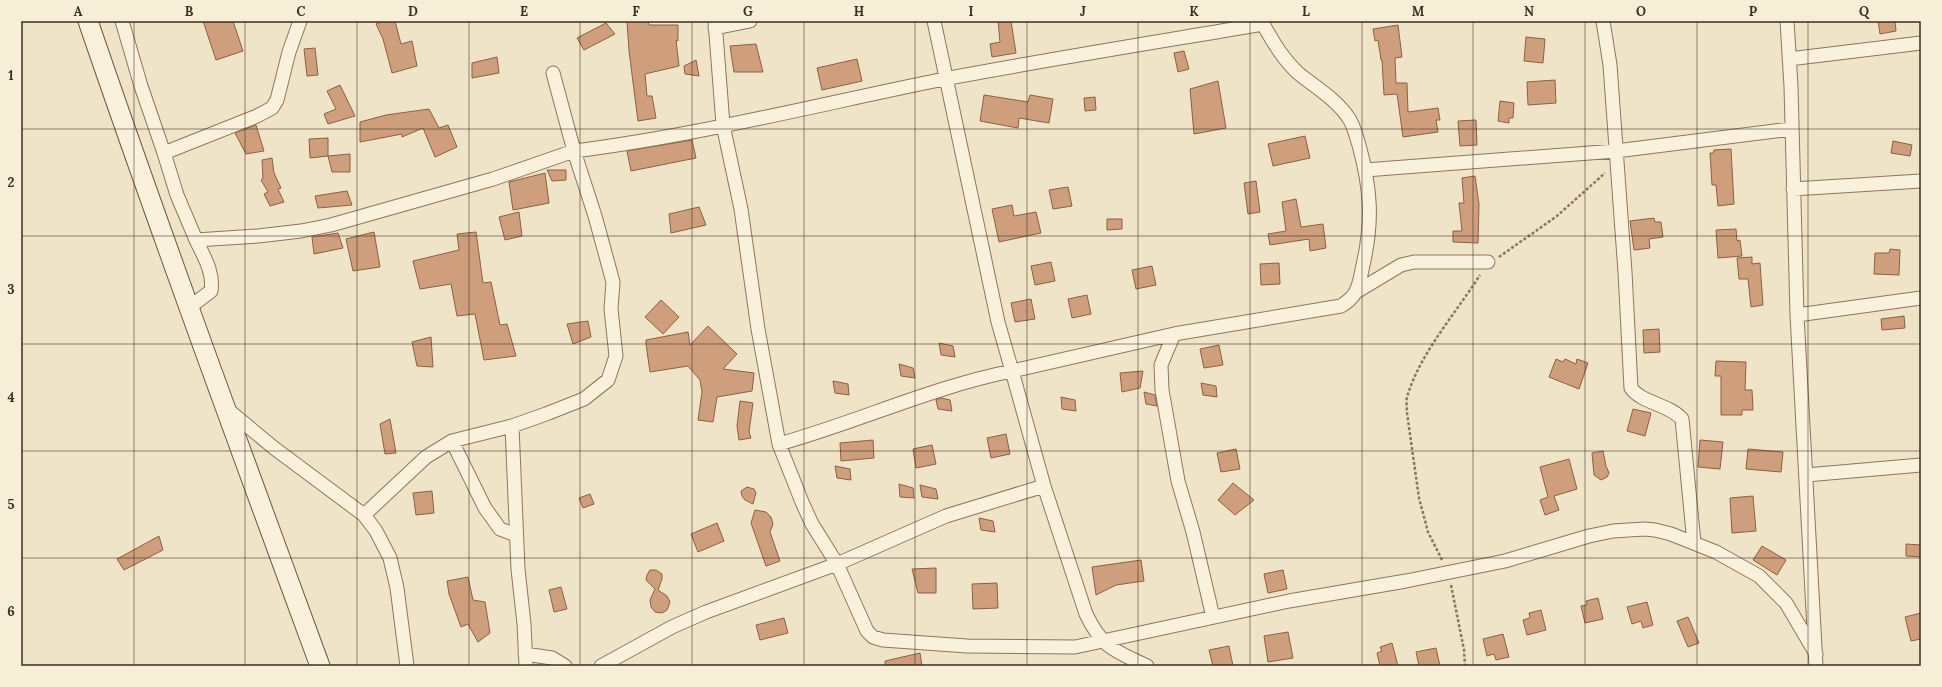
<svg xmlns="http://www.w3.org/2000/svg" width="1942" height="687" viewBox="0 0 1942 687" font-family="Lora,serif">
<rect width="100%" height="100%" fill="#f0e4c8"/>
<path fill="#cf9f7d" stroke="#8d5f41" d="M203 21H233L243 51 216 60Z
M384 21H395L401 44 412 41 417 66 392 73 383 39 376 24Z
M627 21H648L649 25H678V41L676 40 679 66 645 74 647 96H652L656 118 638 121 629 51Z
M998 21H1011L1016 53 992 57 990 44 1000 42Z
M1878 21H1895L1896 31 1880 34Z
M606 23 615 34 584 50 577 38Z
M1398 25 1402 57 1395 58 1396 83H1407L1408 112 1438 108 1440 120H1436L1438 132 1403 137 1397 94 1384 95 1382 60H1381L1378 40 1375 41 1373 29Z
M1526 37 1545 39 1543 63 1524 61Z
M756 44 763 72H734L730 46Z
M315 48 318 75 307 76 304 49Z
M1184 51 1189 69 1178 72 1174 53Z
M497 57 499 73 472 78V63Z
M857 59 862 81 822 90 817 68Z
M696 60 699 76 685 74 684 66Z
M1555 80 1556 103 1528 105 1527 82Z
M1218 81 1226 128 1194 134 1190 89Z
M340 85 355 116 328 124 324 114 336 109 327 91Z
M984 95 1028 102 1030 95 1053 99 1049 123 1019 118 1018 128 980 121Z
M1095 97 1096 110 1085 111 1084 98Z
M1500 101 1514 103 1513 118H1509V123L1498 121Z
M429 109 439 128 448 125 457 147 435 157 423 128 402 137V134L360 142V122L386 115Z
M1476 120 1477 145 1460 146 1458 121Z
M256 125 264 151 246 154 235 133Z
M1305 136 1310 158 1273 166 1268 144Z
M328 138V156L310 158 309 139Z
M692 140 696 158 631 171 627 151Z
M1893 141 1912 145 1910 156 1891 153Z
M1731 149 1734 204 1718 206 1716 185H1712L1710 153H1713L1714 150Z
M350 154V172H332L328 156Z
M272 158 274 173 281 188 278 189 284 202 270 206 264 194 268 192 261 180 263 178 262 160Z
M547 170H566V180L552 181Z
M545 173 549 203 513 210 509 182Z
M1475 176 1479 204 1478 243 1453 242V231H1462L1459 203H1464L1462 178Z
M1256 181 1260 212 1248 214 1244 183Z
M1068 187 1072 206 1053 209 1049 190Z
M347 191 352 205 318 208 315 196Z
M1296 199 1301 227 1323 224 1326 248 1310 251 1309 239 1270 245 1268 234 1286 231 1282 202Z
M1012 205 1014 216 1036 212 1041 233 999 242 992 209Z
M699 207 706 225 671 233 669 214Z
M519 212 522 236 505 240 499 217Z
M1654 218 1655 222H1661L1663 237 1649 239 1650 248 1634 250 1630 221Z
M1107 219H1122V229L1107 230Z
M1736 229 1737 241 1740 240 1742 256 1718 258 1716 230Z
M374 232 380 267 353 271 346 239Z
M476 232 483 283 491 282 500 325 507 324 516 356 484 360 475 314 457 316 451 284 420 289 413 261 459 250 457 234Z
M338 233 343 248 314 254 312 237Z
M1890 249 1900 250 1899 275 1874 274 1875 253H1889Z
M1752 257V264L1760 263 1763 305 1751 307 1748 279H1739L1737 258Z
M1051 262 1055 281 1035 285 1031 266Z
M1279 263 1280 284 1261 285 1260 264Z
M1152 266 1156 285 1136 289 1132 270Z
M1087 295 1091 314 1072 318 1068 299Z
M1031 299 1035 319 1015 322 1011 303Z
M661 300 679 317 663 334 645 317Z
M1904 316 1905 328 1882 330 1881 319Z
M588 321 591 337 573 344 567 324Z
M708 326 737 354 723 369 754 373 752 391 717 397 713 422 698 420 702 392 700 380 688 366 650 372 646 344V340L688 332 690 345Z
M1659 329 1660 352 1644 353 1643 330Z
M431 337 433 367 417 366 412 342Z
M939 343 953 346 955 357 941 355Z
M1219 345 1223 365 1204 368 1200 349Z
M1556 359 1563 362 1565 359 1576 364 1577 359 1588 363 1579 389 1549 377Z
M1716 361 1746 362 1745 390H1752L1753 410H1742V415H1721V376H1715Z
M899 364 913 368 915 378 901 376Z
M1143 371 1140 388 1122 392 1120 373Z
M833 381 848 384 849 395 835 393Z
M1201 383 1216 386 1217 397 1203 395Z
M1144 392 1155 395 1157 406 1146 404Z
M1061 397 1075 400 1076 411 1062 409Z
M941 398 950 400 952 411 938 409 936 400Z
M740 401 753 403 749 432 751 438 739 440 737 426Z
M1633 409 1651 413 1645 436 1627 431Z
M390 419 396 453 385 454 380 424Z
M1006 434 1010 454 991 458 987 438Z
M873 440 874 458 841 461 840 443Z
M1700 440 1723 442 1720 469 1698 467Z
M932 445 936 464 916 468 913 449Z
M1236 449 1240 469 1221 472 1217 453Z
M1748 449 1783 452 1781 472 1746 469Z
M1603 451 1606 466 1609 473 1607 477 1601 480 1594 475 1592 453Z
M1569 459 1577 489 1554 496 1559 510 1545 515 1540 500 1548 497 1540 467Z
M835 466 850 469 851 480 837 478Z
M1233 483 1254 500 1235 515 1218 500Z
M899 484 913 488 914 498 900 497Z
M920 485 936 489 938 499 922 497Z
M747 487 754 489 756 493 753 504 745 500 742 496 741 491Z
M432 491 434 513 416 515 413 493Z
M590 494 594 504 583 508 579 498Z
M1753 496 1756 531 1732 533 1730 498Z
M755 510 766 512 771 517 773 524 770 532 780 561 766 566 751 523Z
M979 518 993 521 995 532 981 530Z
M717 523 724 541 698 552 691 534Z
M159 536 163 550 124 570 117 559Z
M1906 544 1921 545V557L1906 556Z
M1762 546 1786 560 1777 575 1753 560Z
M1141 560 1144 581 1116 585 1096 595 1092 567Z
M936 568V593H918L912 569Z
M650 570H656L662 574V579L658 590 667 596 670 602 667 610 662 613 655 612 651 607 650 600 655 589 646 580 647 575Z
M1283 570 1287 589 1268 593 1264 574Z
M468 577 473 600 485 602 490 633 478 642 468 624 461 627 449 594 447 581Z
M997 583 998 608 973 609 972 584Z
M561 587 567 609 554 612 549 590Z
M1598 598 1603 619 1585 623 1581 606 1587 605 1586 601Z
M1647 602 1653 625 1643 628 1641 621 1632 624 1627 607Z
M1541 610 1546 630 1527 635 1523 620 1530 618 1529 613Z
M1921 613V639L1911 641 1905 617Z
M1688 617 1699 643 1688 647 1677 621Z
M784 618 788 633 760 640 756 625Z
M1288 632 1293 658 1268 662 1264 636Z
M1503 634 1509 657 1496 660 1494 654 1487 656 1483 639Z
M1392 643 1398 666H1380L1377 653 1382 651 1380 647Z
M1229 646 1233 666H1213L1209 650Z
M1436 648 1440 666H1419L1416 652Z
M920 653 922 666H885V661Z"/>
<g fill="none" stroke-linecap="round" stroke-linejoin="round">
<g stroke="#8d765c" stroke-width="15">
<path id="street" d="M122 21 141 86 164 153 177 195 196 240
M715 21 723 125 741 209 758 329 779 444 802 502 812 524 837 564 867 631 873 637 883 640 967 646 1075 647 1289 601 1406 581 1505 561 1589 536 1613 531 1644 529 1655 530 1671 534 1716 552 1759 576 1786 603 1816 654
M1603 21 1610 65 1625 272 1631 388C1641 403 1669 404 1682 419L1694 543
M1787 21 1791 86 1797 315 1816 666
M715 28 750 21
M1789 59 1921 43
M164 153 257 116 272 108 277 100 289 52 300 21
M1365 170 1616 151 1791 129
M1793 189 1921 181
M1356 292 1401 265 1414 262H1488
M190 307 211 291C214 272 204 257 196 240L258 236 301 231 331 225 493 179 574 151 553 73
M1797 315 1921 298
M1174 334 1161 365 1162 390 1178 481 1193 532 1213 617
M227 409 274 448 364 515 376 531 390 558 397 588 407 666
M512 426 518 569 524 624 526 666
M452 441 485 508 500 529 516 535
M779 444C858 422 932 387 1012 371L998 322 934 21
M1806 475 1921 465
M364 515 426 457 452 441 512 426 546 414 584 399 608 380 616 356 611 309 613 282 595 216 574 151C699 135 821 104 944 79 1050 59 1157 42 1263 24
M525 654 552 658 565 666
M601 666 672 627 706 612 837 564 946 516 1044 486
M1147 666C1114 650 1103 649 1086 614L1044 486 1012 371 1174 334 1341 306C1347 302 1353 298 1356 291 1360 283 1361 274 1363 265 1373 221 1371 189 1359 145 1356 136 1354 125 1348 117 1336 99 1315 87 1298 73 1283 59 1273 42 1263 24L1264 21"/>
</g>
<g stroke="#6f573f" stroke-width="21">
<path id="secondary" d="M88 21C162 237 241 451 320 666"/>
</g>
<path stroke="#8d765c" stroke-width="2.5" stroke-dasharray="3 2" stroke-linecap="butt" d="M1499 257 1557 216 1605 173
M1442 560 1428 532 1419 498 1407 413C1407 408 1406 402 1407 397 1420 353 1456 313 1480 275
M1451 585 1464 650 1465 666"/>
<use href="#street" stroke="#faf1dc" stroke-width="13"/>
<use href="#secondary" stroke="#faf1dc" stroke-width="19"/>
</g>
<path fill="none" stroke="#3d2e20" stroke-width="1" stroke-opacity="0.55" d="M134 21V666M245 21V666M357 21V666M469 21V666M580 21V666M692 21V666M804 21V666M915 21V666M1027 21V666M1138 21V666M1250 21V666M1362 21V666M1473 21V666M1585 21V666M1697 21V666M1808 21V666M21 129H1921M21 236H1921M21 344H1921M21 451H1921M21 558H1921"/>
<rect width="1942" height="687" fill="none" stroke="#f7eed8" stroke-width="44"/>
<rect x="22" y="22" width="1898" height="643" fill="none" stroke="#3d2e20" stroke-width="1.5"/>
<g font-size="13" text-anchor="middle" font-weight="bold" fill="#3d2e20">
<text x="78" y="16">A</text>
<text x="189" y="16">B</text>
<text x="301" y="16">C</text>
<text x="413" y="16">D</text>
<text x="524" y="16">E</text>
<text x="636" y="16">F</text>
<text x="748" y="16">G</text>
<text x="859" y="16">H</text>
<text x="971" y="16">I</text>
<text x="1083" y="16">J</text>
<text x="1194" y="16">K</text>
<text x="1306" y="16">L</text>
<text x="1418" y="16">M</text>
<text x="1529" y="16">N</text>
<text x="1641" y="16">O</text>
<text x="1753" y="16">P</text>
<text x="1864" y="16">Q</text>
<text x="11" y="80">1</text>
<text x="11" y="187">2</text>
<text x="11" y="294">3</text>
<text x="11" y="402">4</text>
<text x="11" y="509">5</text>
<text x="11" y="616">6</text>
</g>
</svg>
